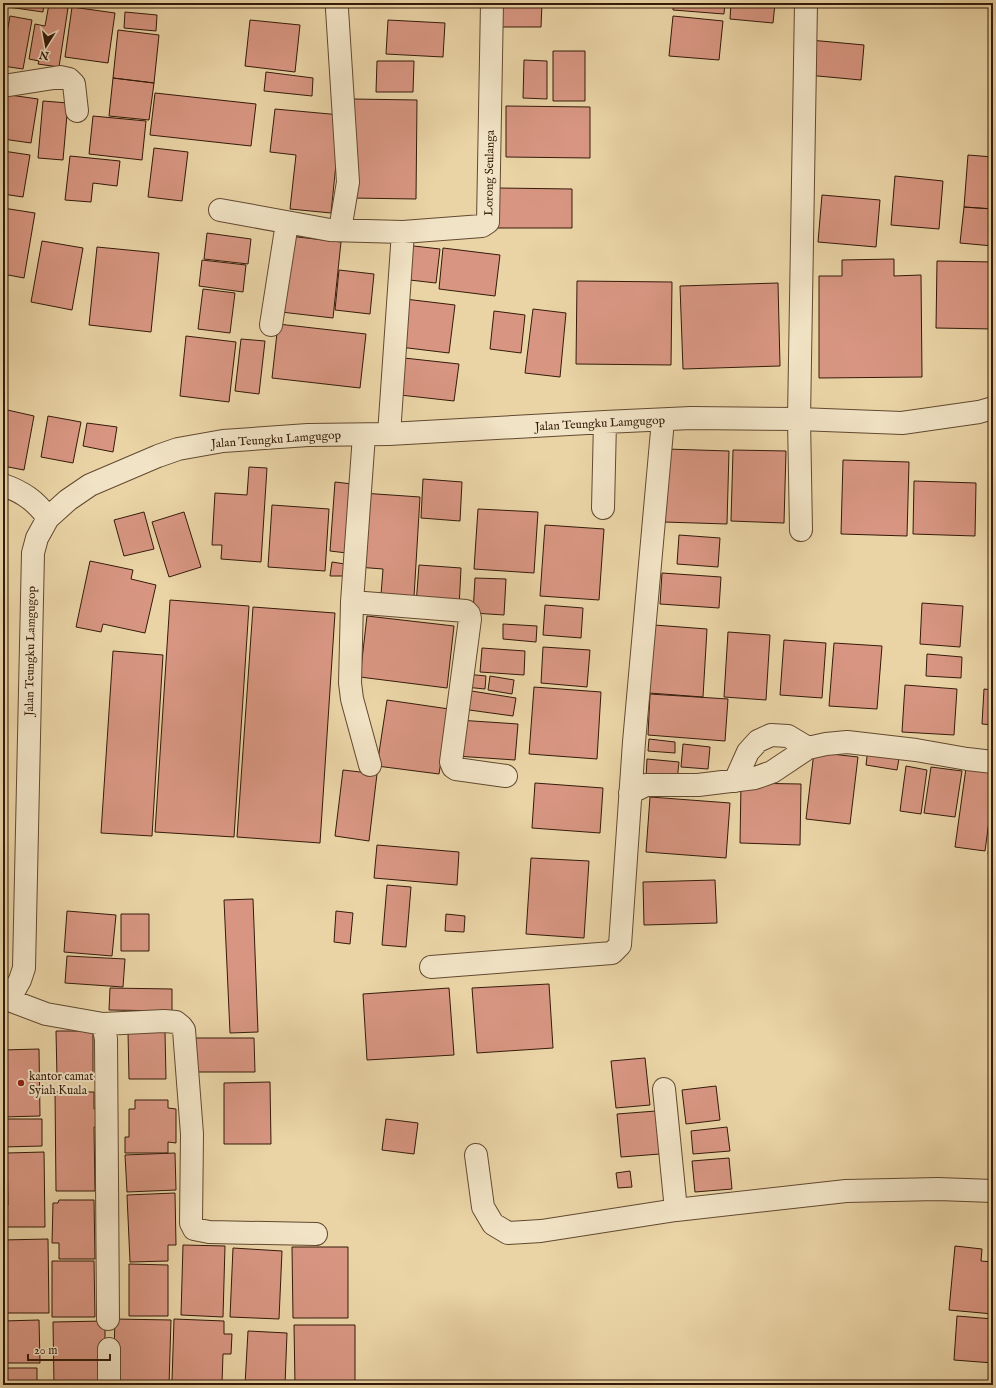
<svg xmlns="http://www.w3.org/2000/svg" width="996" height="1388" viewBox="0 0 996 1388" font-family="'IM FELL English',serif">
<rect width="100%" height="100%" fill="#ead4a6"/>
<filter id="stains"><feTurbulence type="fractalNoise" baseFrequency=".005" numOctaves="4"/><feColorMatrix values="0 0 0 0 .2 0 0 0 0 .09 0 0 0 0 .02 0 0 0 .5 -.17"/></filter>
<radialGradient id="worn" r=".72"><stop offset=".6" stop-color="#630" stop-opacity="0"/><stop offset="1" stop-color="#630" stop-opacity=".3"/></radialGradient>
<path fill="#d89682" stroke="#341b09" d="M9 3H44L43 12 8 7Z
M358 3H395L394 7H358Z
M500 3H542L541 27H500Z
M673 3H725L724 14 673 10Z
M731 3H775L773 23 730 19Z
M851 3H890L889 7Z
M49 4 68 8 59 67 38 64 39 61 29 59 35 24 45 26Z
M72 7 115 13 108 63 65 57Z
M125 12 157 15 156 31 124 28Z
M10 16 32 20 23 69 3 66V55Z
M673 16 723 21 719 60 669 56Z
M250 20 300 25 295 72 245 66Z
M388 20 445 23 443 57 386 54Z
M118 30 159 35 154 83 113 78Z
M810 40 864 45 861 80 807 75Z
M553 51H585V101H553Z
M524 60 547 61V99L523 98Z
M377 61H414L413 92H376Z
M266 72 313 78 312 96 264 91Z
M113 78 154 83 149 120 109 116Z
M155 93 256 104 251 146 150 135Z
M3 94 38 99 31 143 3 139Z
M352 99 417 100 416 199 351 198Z
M43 101 68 103 63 160 38 158Z
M506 106 590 107V158L506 157Z
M275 109 341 115 331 213 290 209 296 155 270 152Z
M93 116 146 121 142 160 89 154Z
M154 148 188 152 182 201 148 197Z
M3 151 30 155 23 197 3 194Z
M968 155 993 157V209L964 207Z
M70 156 120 161 117 186 93 183 91 202 65 200Z
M895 176 943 181 939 229 891 225Z
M498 188 572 189V228H497Z
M822 195 880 200 876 247 818 242Z
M964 207 993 209V246L960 243Z
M3 208 35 213 24 278 3 274Z
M207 233 251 239 248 264 204 259Z
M289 236 341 242 333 318 281 312Z
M42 241 83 248 72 310 31 302Z
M405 245 440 249 436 283 401 279Z
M97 247 159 253 151 332 89 325Z
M443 248 500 255 495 296 439 289Z
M894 259V276L921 275 922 377 819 378V276H842V260Z
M202 260 246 265 243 292 199 286Z
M937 261 993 262V329L936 328Z
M339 270 374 274 370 314 335 310Z
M577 281 672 282 671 365 576 364Z
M778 283 780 366 683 369 680 286Z
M203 289 235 293 230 333 198 329Z
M405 299 455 305 449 353 400 347Z
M533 309 566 313 560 377 525 373Z
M494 311 525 315 521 353 490 349Z
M278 324 366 334 360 388 272 378Z
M186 336 236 342 229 402 180 396Z
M241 339 265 341 259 394 235 391Z
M404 358 459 364 454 401 400 395Z
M3 409 34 416 24 470 3 466Z
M48 416 81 422 73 463 41 457Z
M87 423 117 427 113 452 83 446Z
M666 449 729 451 727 524 664 522Z
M733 450 786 451 784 523 731 521Z
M843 460 909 462 907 536 841 534Z
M249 467 267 468 261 562 221 559 222 545H212L215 493 247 495Z
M423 479 462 482 460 521 421 518Z
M914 481 976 483 975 536 913 534Z
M335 482 352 484 347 553 330 551Z
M362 493 420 497 414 597 381 595 383 569 357 567Z
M272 505 329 509 325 571 268 567Z
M478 509 538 512 534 573 474 569Z
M144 512 154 549 124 556 114 520Z
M184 512 201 567 169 577 152 522Z
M545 525 604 529 599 600 540 596Z
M679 535 720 538 718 567 677 564Z
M90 561 133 570 131 579 156 585 145 633 103 624 101 632 76 627Z
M332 562 345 564 344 576H330Z
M419 565 461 568 459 608 416 605Z
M662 573 721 577 719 608 660 604Z
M475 578 506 579 504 615 473 613Z
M993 597V651H989Z
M170 600 249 606 234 837 155 832Z
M922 603 963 606 960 647 920 644Z
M545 605 583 608 581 638 543 635Z
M253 607 335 613 320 843 237 837Z
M367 616 454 626 447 688 360 677Z
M503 624 537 626 536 642 503 639Z
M654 625 707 629 703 697 649 693Z
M728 632 770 635 766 700 724 697Z
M784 640 826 643 822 698 780 695Z
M834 643 882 646 877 709 829 706Z
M543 647 590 650 587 687 541 683Z
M482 648 525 651 524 675 480 672Z
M113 651 163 655 152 836 101 833Z
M927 654 962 657 961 678 926 676Z
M466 674 486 676 485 689 465 687Z
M490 676 514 680 512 694 488 690Z
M905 685 957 689 954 735 902 732Z
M534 687 601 692 597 759 529 754Z
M984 689 993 690V725L982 724Z
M465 690 516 698 513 716 462 709Z
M650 694 728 699 725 741 648 735Z
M387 700 449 709 439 774 377 766Z
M458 720 518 724 515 760 456 756Z
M649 739 675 742V753L648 751Z
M683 744 710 747 708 769 681 767Z
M868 748 900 753 897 770 866 765Z
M814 752 858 757 850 824 806 819Z
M647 759 679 762 677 781 646 778Z
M906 766 927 770 921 814 900 811Z
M931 767 962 771 955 817 924 813Z
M966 768 993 772V791L985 851 955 847Z
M343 770 377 774 369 841 335 836Z
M535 783 603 788 600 833 532 828Z
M741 783 801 784 800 845 740 843Z
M650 797 730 803 726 858 646 852Z
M993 815V855L988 854Z
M377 845 459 852 457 885 374 878Z
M531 858 589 861 584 938 526 934Z
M715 880 717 923 644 925 643 882Z
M387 885 411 887 406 947 382 945Z
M253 899 258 1032 230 1033 224 900Z
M67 911 116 915 112 956 64 952Z
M336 911 353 913 350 944 334 942Z
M121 914H149V951H121Z
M446 914 465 916 464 932 445 931Z
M67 956 125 959 123 987 65 983Z
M549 984 553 1048 477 1053 472 988Z
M110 988 172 989V1011L109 1010Z
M449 988 454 1055 367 1060 363 994Z
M56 1031H93V1077L57 1078Z
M128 1032H165L166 1079H129Z
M188 1038H254L255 1072H188Z
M39 1049 40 1116 3 1117V1050Z
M645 1058 650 1105 616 1108 611 1061Z
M270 1082 271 1144H224V1083Z
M716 1086 720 1120 686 1124 682 1090Z
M55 1092H94V1109H103V1127H94L95 1191H56Z
M135 1100H168V1108L176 1109V1143L168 1142V1153H125V1137H129V1109H135Z
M656 1111 660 1154 621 1157 617 1114Z
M3 1119H42V1146L3 1147Z
M386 1119 418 1123 414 1154 382 1150Z
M727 1127 730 1151 693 1154 691 1131Z
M44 1152 45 1227H3V1205H8L7 1153Z
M175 1153 176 1190 127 1192 125 1155Z
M729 1158 732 1189 695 1192 692 1161Z
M630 1171 632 1187 618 1188 616 1173Z
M175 1193 176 1245H168V1261L130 1262 127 1195Z
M59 1200H94L95 1259H59V1243H52L53 1203H58Z
M48 1239 49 1313H3V1240Z
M183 1245 225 1246 223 1317 181 1315Z
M955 1246 982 1249 981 1261 993 1262V1314L949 1310Z
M292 1247H348V1318H293Z
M233 1248 282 1251 279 1319 230 1317Z
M52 1261H94L95 1317H52Z
M129 1264 168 1265V1316H129Z
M957 1316 993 1319V1363L954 1360Z
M115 1319 171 1320 169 1385H113Z
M174 1319 224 1321V1334H232L231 1354H223L222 1383 208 1382V1385H187V1381H172Z
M39 1320 40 1363H3V1321Z
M105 1321V1385H54L53 1322Z
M294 1325H355V1385H295Z
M248 1331 287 1333 285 1385H245Z
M3 1368H37V1385H3Z"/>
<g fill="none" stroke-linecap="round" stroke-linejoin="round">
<g stroke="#624930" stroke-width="24">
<path id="minor" d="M337 9 348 182 340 230
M3 86 60 77 69 79 74 84 77 111
M220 210 330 230 403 232
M271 325 287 223
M389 434 403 232 482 226 488 222 492 3
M364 435 352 602 350 683 352 699 370 765
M3 485C23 492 36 501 48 518
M603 508 605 422
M801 530 799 419 806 3
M352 602 466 611 469 614 470 619 451 762 453 767 456 769 506 776
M735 781 748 752 758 741 771 735 788 736 808 748
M630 793 646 785H698L755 778 772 772 808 748 826 744 847 742 916 750 967 759 993 762
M431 967 612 953 620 945 634 742 663 420
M3 1000H9L20 980 24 968 33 553 37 538 48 518 68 500 90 485 158 456 178 449 223 441 308 435 389 434 605 422 691 418 799 419 902 423 979 412 993 408
M9 1000 46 1014 103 1024 106 1039 108 1319
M103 1024 164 1021 176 1022 181 1026 184 1030 192 1134 191 1223 194 1229 209 1232 316 1234
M664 1089 676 1210
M476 1155 483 1207 493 1224 508 1233 541 1231 676 1210 846 1191 938 1189 993 1191
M109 1385V1349"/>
</g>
<use href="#minor" stroke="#f1e3c5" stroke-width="22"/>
</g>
<circle fill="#8f2418" stroke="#f1e3c5" stroke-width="1.5" cx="21" cy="1083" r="4"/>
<g text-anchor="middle" stroke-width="4" stroke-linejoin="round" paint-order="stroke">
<g font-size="12" fill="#341b09" stroke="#f1e3c5">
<text transform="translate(489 173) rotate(-89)" y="4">Lorong Seulanga</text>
<text transform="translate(600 423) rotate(-3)" y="4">Jalan Teungku Lamgugop</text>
<text transform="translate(276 439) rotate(-4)" y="4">Jalan Teungku Lamgugop</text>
<text transform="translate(30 651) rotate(-89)" y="4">Jalan Teungku Lamgugop</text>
</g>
<g font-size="12" fill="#341b09" stroke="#f1e3c5" text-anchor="start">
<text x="29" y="1080">kantor camat<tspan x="29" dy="14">Syiah Kuala</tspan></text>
</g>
</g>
<rect width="996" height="1388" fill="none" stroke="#ead4a6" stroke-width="16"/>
<rect x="4" y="4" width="988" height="1380" fill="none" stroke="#341b09" stroke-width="2"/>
<rect x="8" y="8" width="980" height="1372" fill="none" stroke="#341b09"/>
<g transform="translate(46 46) rotate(191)" stroke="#f1e3c5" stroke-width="3" paint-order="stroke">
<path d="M0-3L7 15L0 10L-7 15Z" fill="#341b09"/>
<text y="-6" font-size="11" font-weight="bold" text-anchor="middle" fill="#341b09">N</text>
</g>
<path d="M28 1354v6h82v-6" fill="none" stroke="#341b09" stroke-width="2"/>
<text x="34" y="1354" font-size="12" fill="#341b09" stroke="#f1e3c5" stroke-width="3" paint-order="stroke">20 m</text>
<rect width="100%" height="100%" filter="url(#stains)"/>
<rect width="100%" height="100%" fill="url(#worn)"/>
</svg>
